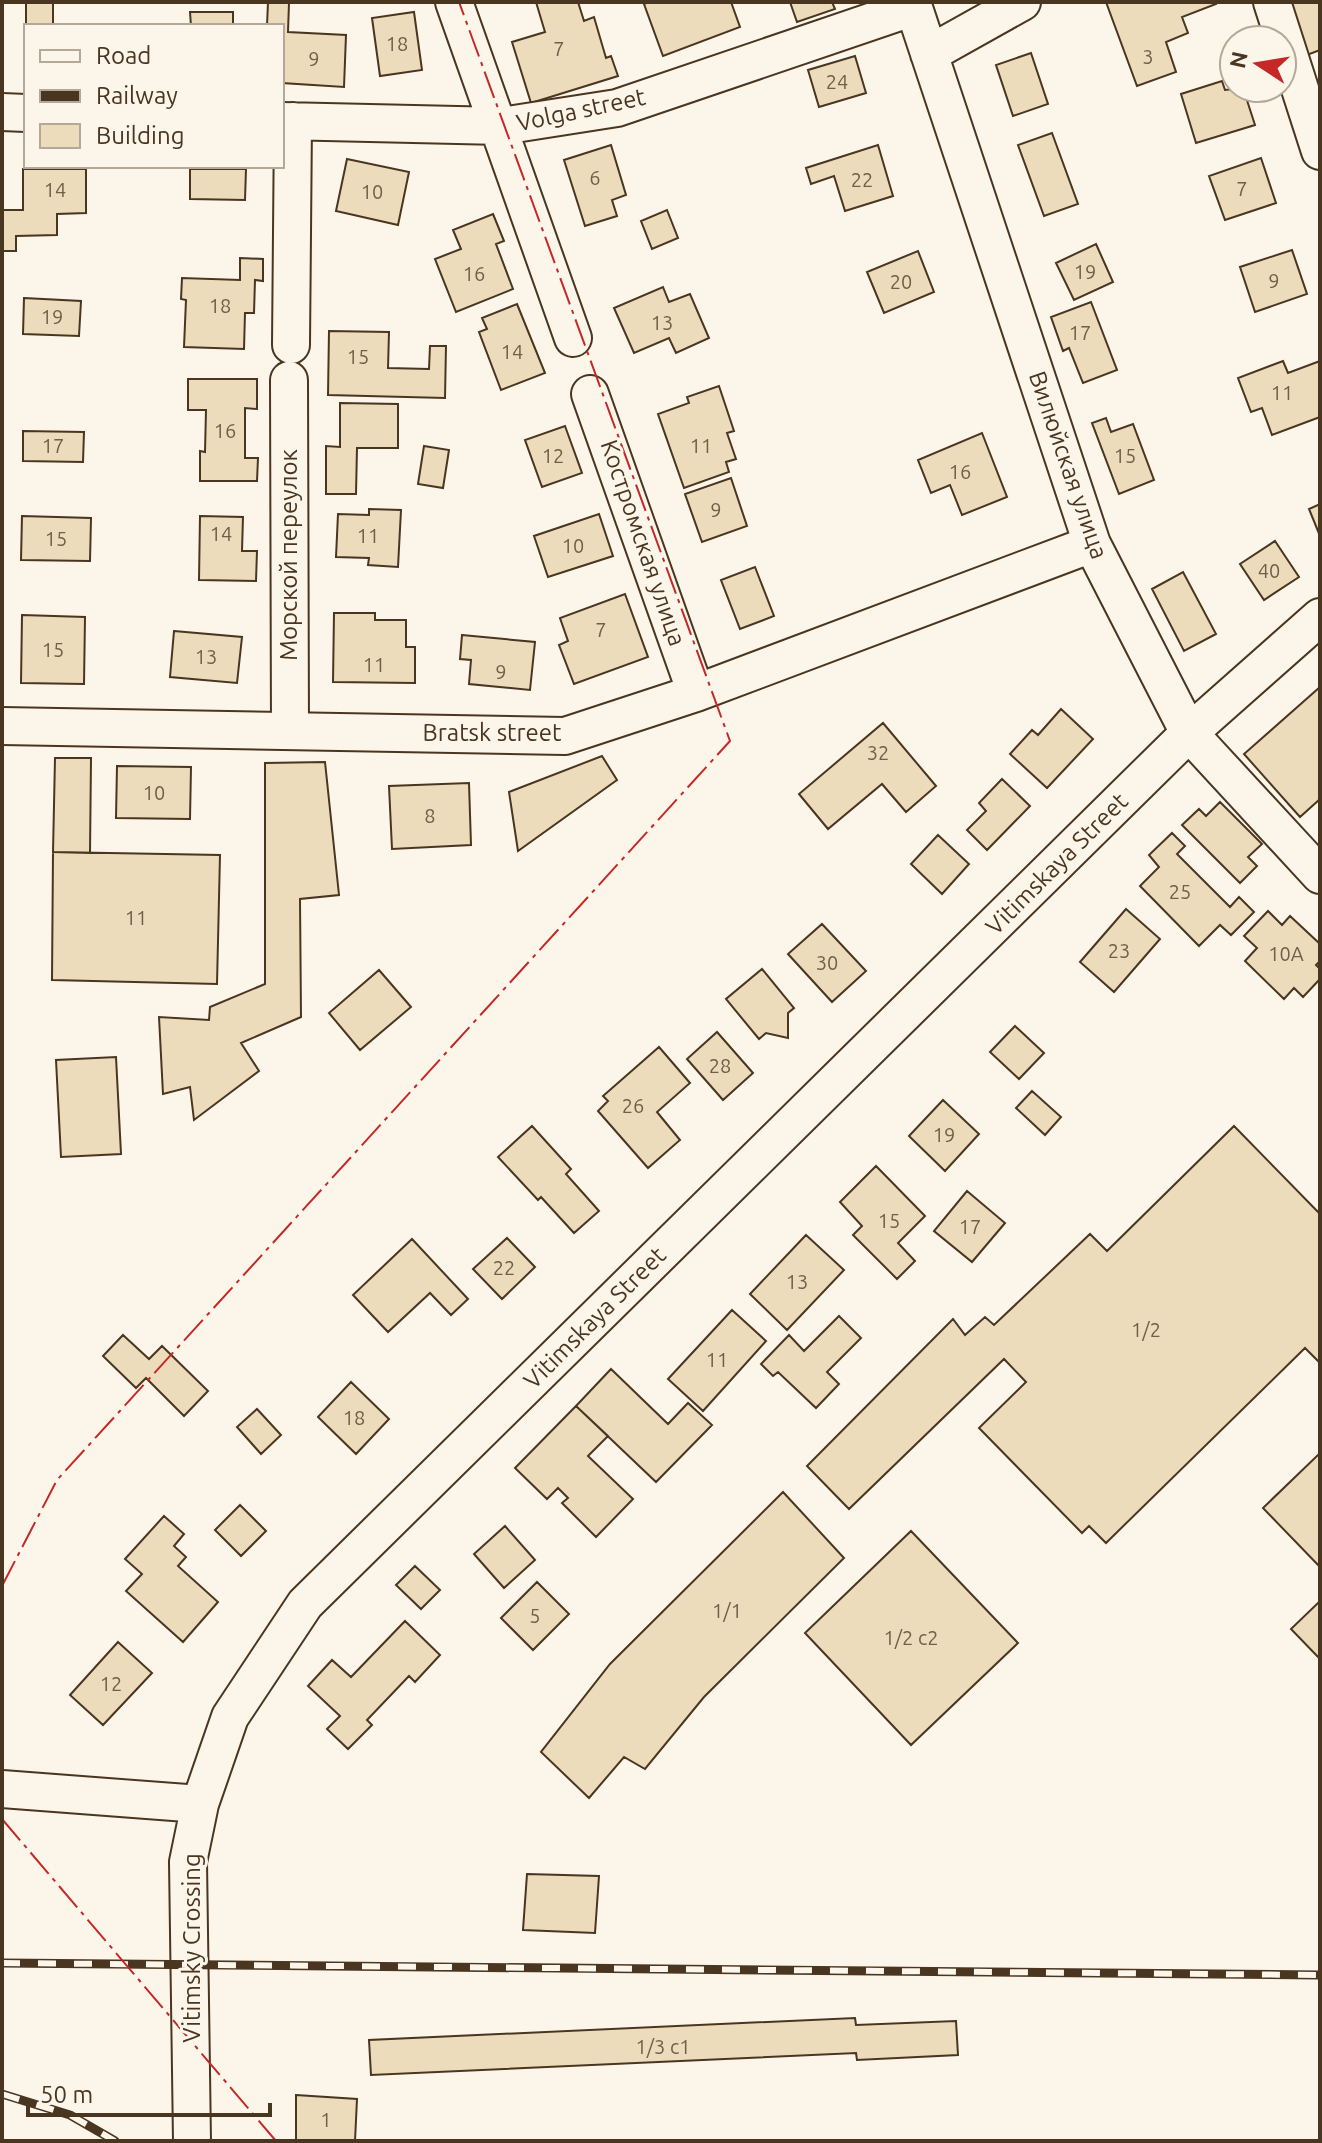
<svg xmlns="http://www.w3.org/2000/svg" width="1322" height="2143" viewBox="0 0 1322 2143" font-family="Ubuntu,sans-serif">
<rect width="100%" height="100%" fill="#fbf6e9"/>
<path fill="#ecdcbc" stroke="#4a3520" stroke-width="2" d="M26 2H53V26H26V31Z
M268 2 289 3 288 32 346 35 344 87 282 83V26H267Z
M536 2H578L584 21 594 17 606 58 611 56 618 76 531 103 512 42 545 32Z
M649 2H731L740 27 663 56 644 4Z
M790 2H832L835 9 797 22Z
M1106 2H1215L1216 4 1182 17 1188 33 1166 42 1176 72 1137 86Z
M1290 2H1320V50L1307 55Z
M190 12H233V26H122H191Z
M414 12 422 70 380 76 372 18Z
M1031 53 1048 104 1013 116 996 65Z
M855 56 866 93 819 107 808 70Z
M1222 81 1225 90 1243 88 1255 125 1196 143 1181 94Z
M1052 133 1078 204 1044 216 1018 145Z
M611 145 626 195 612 200 617 216 585 226 564 160Z
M878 145 893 196 845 211 834 176 811 184 806 168Z
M1261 158 1276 203 1225 220 1209 176Z
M347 159 409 172 398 225 336 211Z
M23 169H86V213L57 214V235L16 236V251H2V210H23Z
M190 169H246L245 200 190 199Z
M667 210 678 238 652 249 641 221Z
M493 214 504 241 496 244 513 289 456 312 435 259 461 249 453 230Z
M1096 244 1113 282 1074 300 1056 263Z
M1292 250 1307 294 1255 312 1240 267Z
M918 251 934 292 884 313 867 272Z
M240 258 263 259V281L255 280 254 313H245L244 349 184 347 186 300 181 299 182 278 240 280Z
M663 287 669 302 690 294 709 338 676 353 669 338 634 353 614 308Z
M24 298 81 301 79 336 23 334Z
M1091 302 1117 370 1083 383 1069 348 1063 351 1051 317Z
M517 304 545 373 501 390 479 332 487 329 482 318Z
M329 331 389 332 388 368 429 369 430 346H446L445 398 328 395Z
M1283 361 1288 373 1320 361V417L1272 435 1262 408 1251 412 1238 378Z
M188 379H257V409L245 408V458H258L257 481H200V451L205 452 206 410H188Z
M719 386 734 431 727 433 736 459 726 462 729 472 684 488 658 414 689 403 687 397Z
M340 403 398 404V448H357L356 494H326V446L340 447Z
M1106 418 1111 432 1133 424 1154 480 1119 494 1092 423Z
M565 426 582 473 542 487 525 440Z
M23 431 84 432 83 462 23 461Z
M982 433 1007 497 962 515 950 485 931 493 918 460Z
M424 446 449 450 443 488 418 484Z
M731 478 747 526 702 542 685 494Z
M1320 504V536L1309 509Z
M369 509 401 510 398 567 368 565 369 558 336 557 338 514 369 515Z
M599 514 613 556 548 577 534 536Z
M22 516 91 518 90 561 21 560Z
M200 516 243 517 242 551H257L256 581 199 580Z
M1275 541 1299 577 1264 600 1240 564Z
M755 567 774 616 740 629 721 580Z
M1183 572 1216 634 1184 651 1152 589Z
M625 594 648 657 574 684 559 645 568 641 560 618Z
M334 613H375V620H406V647H415V683L333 682Z
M22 615 85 617 84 684 21 683Z
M174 631 242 637 237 683 170 677Z
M462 635 535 642 530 690 469 684 471 660 460 659Z
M1320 687V799L1300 817 1244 754Z
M1061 709 1093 739 1047 788 1010 754 1032 730 1038 735Z
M883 723 936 786 906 812 882 784 828 829 799 794Z
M602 756 617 780 518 851 509 792Z
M55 758H91L90 853 53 852Z
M325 762 339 895 300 899 301 1017 241 1043 259 1071 194 1120 190 1087 163 1094 159 1017 209 1020 210 1007 265 984V763Z
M117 766 191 767 190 819 116 818Z
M1002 779 1030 806 987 850 967 830 986 811 979 803Z
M469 783 471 845 392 849 389 786Z
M1220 802 1262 844 1248 857 1257 866 1240 883 1182 825 1199 809 1206 816Z
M1172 833 1185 846 1177 854 1230 907 1239 897 1254 912 1231 935 1220 925 1199 946 1140 886 1159 867 1149 855Z
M938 835 969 864 942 894 911 864Z
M53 852 220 855 217 984 52 980Z
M1126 909 1160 939 1114 992 1080 962Z
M1268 911 1282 925 1290 916 1320 944V961L1316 965 1320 969V979L1303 997 1294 988 1284 999 1245 961 1257 948 1244 936Z
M822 924 866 971 832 1002 788 954Z
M762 969 794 1008 788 1013V1038L766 1033 759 1039 726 999Z
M379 970 411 1007 360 1050 329 1013Z
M1015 1026 1044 1053 1019 1079 990 1052Z
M717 1032 753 1073 723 1100 687 1059Z
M659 1047 690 1083 657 1112 680 1140 648 1168 598 1111 608 1101 603 1096Z
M116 1057 121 1154 61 1157 56 1060Z
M1032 1091 1061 1117 1045 1135 1016 1108Z
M943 1100 979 1134 945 1171 909 1136Z
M532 1126 571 1169 566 1174 599 1211 574 1233 541 1197 538 1200 498 1157Z
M1234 1126 1320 1214V1363L1305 1348 1106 1543 1089 1526 1082 1533 979 1428 1026 1382 1004 1359 849 1509 807 1466 953 1319 965 1335 985 1317 994 1325 1090 1234 1107 1251Z
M876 1166 925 1216 898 1243 915 1261 897 1279 853 1235 862 1226 840 1202Z
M967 1191 1005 1223 972 1262 934 1231Z
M806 1235 844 1270 787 1330 750 1294Z
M507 1238 535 1267 502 1299 473 1269Z
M412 1239 468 1299 451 1315 430 1293 388 1332 353 1295Z
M732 1310 766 1341 703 1411 668 1379Z
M839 1316 861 1338 827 1372 839 1384 816 1408 778 1372 773 1376 761 1364 789 1335 804 1351Z
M123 1335 149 1359 162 1346 208 1391 184 1416 146 1378 136 1388 103 1356Z
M611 1369 668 1424 688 1403 712 1425 656 1482 576 1406Z
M351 1382 389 1419 356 1454 318 1417Z
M576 1406 608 1436 588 1456 633 1499 596 1537 562 1503 568 1498 558 1488 547 1499 515 1468Z
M257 1409 281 1435 261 1454 237 1427Z
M1320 1453V1567L1263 1508Z
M783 1492 844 1558 704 1697 645 1769 624 1757 589 1798 541 1752 610 1664Z
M240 1505 266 1531 241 1556 215 1530Z
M164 1516 184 1534 174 1546 186 1557 178 1566 218 1602 183 1642 126 1591 142 1574 125 1559Z
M505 1526 535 1560 504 1588 474 1554Z
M911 1531 1018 1643 911 1745 805 1633Z
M415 1566 440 1590 421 1609 396 1585Z
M537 1582 569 1614 533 1650 501 1618Z
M1320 1601V1659L1291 1629Z
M405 1621 440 1655 415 1682 409 1676 367 1720 372 1725 348 1749 327 1729 340 1716 308 1686 332 1660 351 1677Z
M118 1642 152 1673 103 1725 70 1695Z
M527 1874 599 1876 595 1933 523 1930Z
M855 2018 856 2025 956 2021 958 2055 857 2060 856 2053 371 2075 369 2040Z
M296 2095 357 2099 355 2141H296Z"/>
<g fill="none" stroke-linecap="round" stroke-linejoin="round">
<g stroke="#4a3520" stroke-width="40">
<path id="minor" d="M454 2 573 338
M912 2 1092 544 1189 733 1320 875
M1272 2 1320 151
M929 54 1022 2
M2 112 26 113
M282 121 501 126 617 108 914 7
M291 345 293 121
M289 380 290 730
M590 394 696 693
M2 726 565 736 696 693 1092 544
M2 1789 200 1804
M192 2141 188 1862 200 1804 230 1717 305 1604 1189 733 1320 617"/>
</g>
<use href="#minor" stroke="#fbf6e9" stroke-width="36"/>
<g stroke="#4a3520" stroke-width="9">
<path id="rail" d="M2 1963 1320 1975
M2 2094 70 2115 115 2141"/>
</g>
<use href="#rail" stroke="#fbf6e9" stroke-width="6" stroke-dasharray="18" stroke-linecap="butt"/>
<path stroke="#c62828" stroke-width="2" stroke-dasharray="28 6 4 6" stroke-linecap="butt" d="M2 1586 57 1480 730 741 459 2
M2 1819 276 2141"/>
</g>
<g text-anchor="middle" stroke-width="6" stroke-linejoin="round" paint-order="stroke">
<g font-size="20" fill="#725f47">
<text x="397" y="51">18</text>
<text x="559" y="56">7</text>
<text x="1148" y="64">3</text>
<text x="314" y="66">9</text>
<text x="837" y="89">24</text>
<text x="595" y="185">6</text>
<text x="862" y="187">22</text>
<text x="1242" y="196">7</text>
<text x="55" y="197">14</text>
<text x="372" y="199">10</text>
<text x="1085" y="279">19</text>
<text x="474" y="281">16</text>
<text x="1274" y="288">9</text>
<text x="901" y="289">20</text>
<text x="220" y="313">18</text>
<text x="52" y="324">19</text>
<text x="662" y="330">13</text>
<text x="1080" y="340">17</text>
<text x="512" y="359">14</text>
<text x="358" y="364">15</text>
<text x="1282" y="400">11</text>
<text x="225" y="438">16</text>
<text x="53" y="453">17</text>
<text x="701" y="453">11</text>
<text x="553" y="463">12</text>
<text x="1125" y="463">15</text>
<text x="960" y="479">16</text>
<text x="716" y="517">9</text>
<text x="221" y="541">14</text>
<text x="368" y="543">11</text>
<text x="56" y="546">15</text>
<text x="573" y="553">10</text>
<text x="1269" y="578">40</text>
<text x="601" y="637">7</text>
<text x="53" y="657">15</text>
<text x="206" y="664">13</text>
<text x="374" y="672">11</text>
<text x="501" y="679">9</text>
<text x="878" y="760">32</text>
<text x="154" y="800">10</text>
<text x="430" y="823">8</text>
<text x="1180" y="899">25</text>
<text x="136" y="925">11</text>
<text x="1119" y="958">23</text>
<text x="1286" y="961">10А</text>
<text x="827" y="970">30</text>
<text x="720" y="1073">28</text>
<text x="633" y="1113">26</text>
<text x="944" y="1142">19</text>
<text x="889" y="1228">15</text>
<text x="970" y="1234">17</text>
<text x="504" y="1275">22</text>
<text x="797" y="1289">13</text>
<text x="1146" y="1337">1/2</text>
<text x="717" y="1367">11</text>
<text x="354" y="1425">18</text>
<text x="727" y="1618">1/1</text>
<text x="535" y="1623">5</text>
<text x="911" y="1645">1/2 с2</text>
<text x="111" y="1691">12</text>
<text x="663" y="2054">1/3 с1</text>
<text x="326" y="2127">1</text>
</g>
<g font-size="24" fill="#4a3520" stroke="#fbf6e9">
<text transform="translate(581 110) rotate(-12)" y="8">Volga street</text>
<text transform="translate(1068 465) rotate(71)" y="8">Вилюйская улица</text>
<text transform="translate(643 543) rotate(71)" y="8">Костромская улица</text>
<text transform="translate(289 555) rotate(-90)" y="8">Морской переулок</text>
<text x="492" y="741">Bratsk street</text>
<text transform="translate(1057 864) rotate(-45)" y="8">Vitimskaya Street</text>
<text transform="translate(595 1318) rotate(-45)" y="8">Vitimskaya Street</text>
<text transform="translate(192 1948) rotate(-90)" y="8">Vitimsky Crossing</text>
</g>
</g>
<rect width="1322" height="2143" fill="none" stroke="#4a3520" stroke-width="8"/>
<rect x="24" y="24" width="260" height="144" fill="#fbf6e9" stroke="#b4a999" stroke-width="2"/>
<rect x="40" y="50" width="40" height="12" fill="#fbf6e9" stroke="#b4a999" stroke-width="2"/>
<text x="96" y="64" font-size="24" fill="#4a3520">Road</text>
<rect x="40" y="90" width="40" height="12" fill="#4a3520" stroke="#b4a999" stroke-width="2"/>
<text x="96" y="104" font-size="24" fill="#4a3520">Railway</text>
<rect x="40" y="124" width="40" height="24" fill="#ecdcbc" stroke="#b4a999" stroke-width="2"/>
<text x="96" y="144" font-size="24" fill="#4a3520">Building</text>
<g transform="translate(1258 64) rotate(282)"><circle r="38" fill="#fbf6e9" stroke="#b4a999" stroke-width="2"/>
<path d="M0-6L14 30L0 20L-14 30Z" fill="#c62828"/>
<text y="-12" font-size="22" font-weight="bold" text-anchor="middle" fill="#4a3520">N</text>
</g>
<path d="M28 2103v12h242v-12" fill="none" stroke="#4a3520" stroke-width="4"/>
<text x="40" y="2103" font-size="24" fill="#4a3520" stroke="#fbf6e9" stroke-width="6" paint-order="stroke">50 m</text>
</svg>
